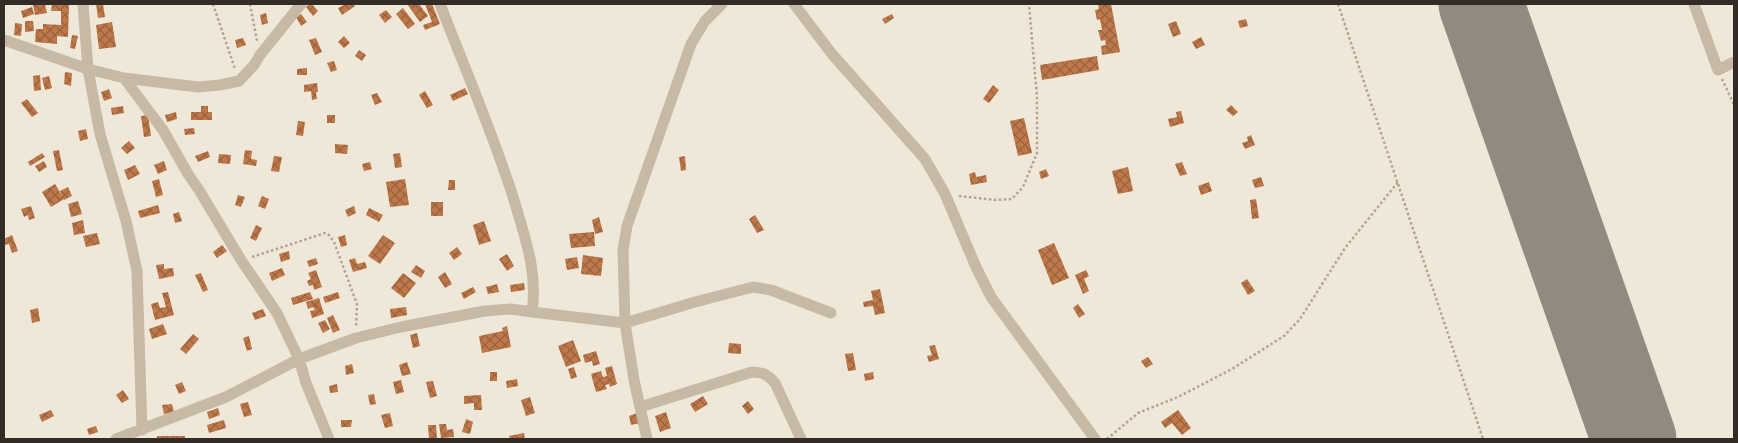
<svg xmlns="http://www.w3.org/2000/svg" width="1738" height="443" viewBox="0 0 1738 443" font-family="'PT Sans Narrow',sans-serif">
<defs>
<pattern id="building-cross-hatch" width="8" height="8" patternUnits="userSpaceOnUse" patternTransform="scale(1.25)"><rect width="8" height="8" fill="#be7849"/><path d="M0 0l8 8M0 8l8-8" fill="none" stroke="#9b633d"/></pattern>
</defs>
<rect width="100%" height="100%" fill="#efe8d9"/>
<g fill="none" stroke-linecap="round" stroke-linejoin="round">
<path stroke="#918a80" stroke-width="85" d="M1481 4 1634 439"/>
</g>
<path fill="url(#building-cross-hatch)" d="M45 4 47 13 35 15 33 5Z
M52 4H69L68 37 57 36V44L35 42 36 29H43V24L61 25V11H51Z
M96 4H103L105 17 98 18Z
M310 4H312L318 11 313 16 306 7Z
M346 4H353L355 6 342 15 338 8Z
M407 4H419L428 16 420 22Z
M425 4H432L440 24 425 30 423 25 432 22Z
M1098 4H1111L1120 52 1102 55 1101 46 1106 45 1105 40 1101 41 1098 30H1102L1100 19 1097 20 1095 10 1099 9Z
M32 7 34 14 23 18 21 11Z
M403 8 415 24 408 29 396 14Z
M386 10 392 17 385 23 379 15Z
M266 13 268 23 262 25 260 15Z
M301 14 307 22 301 26 296 17Z
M892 14 894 18 885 24 882 19Z
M1246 19 1248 26 1240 28 1238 21Z
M25 21H33L34 31 25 32Z
M1176 21 1181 34 1173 37 1168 24Z
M112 22 116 47 99 49 96 25Z
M15 23 22 24 21 36 14 35Z
M72 35 78 36 75 49 70 48Z
M344 36 350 43 344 48 338 42Z
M1201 37 1205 45 1196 49 1192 42Z
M243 38 246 45 237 48 235 40Z
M316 38 322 52 315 55 309 40Z
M359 50 366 55 362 61 355 56Z
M1097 56 1099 70 1042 80 1040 65Z
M334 61 337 70 331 72 327 63Z
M307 68V75H297V69Z
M65 72 72 73 71 86 64 84Z
M40 75 41 90 34 91 33 76Z
M49 76 52 88 45 90 42 78Z
M317 83 318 92H316L317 99 312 100 311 91 304 92V85Z
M993 85 999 90 989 103 983 99Z
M465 88 468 94 453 101 450 95Z
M109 89 112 98 104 101 101 92Z
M425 91 433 105 427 108 419 95Z
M377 93 382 102 375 105 371 95Z
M27 99 38 113 32 117 21 103Z
M1231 105 1238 112 1233 116 1226 110Z
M123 106 124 113 112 115 111 108Z
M201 106H208V112H212V120H191V112H201Z
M1181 111 1184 123 1170 127 1168 119 1177 117 1176 112Z
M176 112 177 119 167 122 165 115Z
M148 115 151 136 144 137 141 116Z
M327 115H335V123H327Z
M1024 118 1032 153 1018 156 1010 121Z
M298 121 305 122 303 136 296 135Z
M194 128 195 134 185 135 184 129Z
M86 129 88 139 80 141 78 131Z
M1251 135 1255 145 1245 149 1242 143 1248 141 1247 137Z
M129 141 135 148 127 154 121 148Z
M335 144 348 145 347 154 335 153Z
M59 150 63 170 57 171 53 151Z
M245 150 252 151 251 159 257 160 256 166 243 164Z
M208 151 210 157 198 162 195 156Z
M42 153 45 157 30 166 28 162Z
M400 153 402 167 395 168 393 154Z
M219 154 231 155 230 164 218 163Z
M274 156 282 157 279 172 271 171Z
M685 156 686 170 681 171 679 157Z
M44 161 47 167 39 172 35 166Z
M164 161 167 170 158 174 154 165Z
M370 162 372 169 364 171 362 164Z
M1182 162 1187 174 1180 176 1175 164Z
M135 165 140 174 128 180 124 170Z
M1128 167 1133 191 1118 194 1112 171Z
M1046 169 1049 176 1041 179 1039 172Z
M975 172 976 177 986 175 987 182 971 185 969 174Z
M1261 177 1264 186 1255 188 1252 180Z
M159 179 163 195 156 197 152 181Z
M405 179 409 205 390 207 386 182Z
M449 180H455V190H448Z
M1209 182 1212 191 1201 195 1198 186Z
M55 184 64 199 51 207 42 192Z
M68 187 72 196 64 200 60 191Z
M238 195 245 197 241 207 235 205Z
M262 196 269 199 265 209 258 206Z
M1256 199 1259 218 1252 219 1250 200Z
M78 201 82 214 71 217 68 204Z
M431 202H443V216H431Z
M158 205 160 213 140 218 138 211Z
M31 206 35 218 29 220 28 215 24 217 21 209Z
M354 206 356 213 348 217 345 210Z
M369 208 383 215 379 222 366 215Z
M179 212 182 221 175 223 173 214Z
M755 215 764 230 757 233 749 219Z
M599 217 603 232 595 234 592 220Z
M83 220 85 233 74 235 72 223Z
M484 221 491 241 479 245 473 225Z
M256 225 262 228 256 241 250 238Z
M594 232 595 246 571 248 569 234Z
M97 233 100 244 86 247 83 236Z
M12 235 18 251 12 253 9 244 4 245V239Z
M345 235 347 245 341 247 338 237Z
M383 235 395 243 380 264 368 256Z
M1054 243 1069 278 1052 285 1038 250Z
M222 245 227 251 217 258 213 252Z
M457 247 462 254 454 260 449 253Z
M289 251 290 259 281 262 279 254Z
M507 254 514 266 507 271 499 259Z
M583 255 603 258 601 276 581 274Z
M577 257 579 268 567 270 565 259Z
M316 258 318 264 309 267 307 261Z
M355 258 357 264 365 262 367 268 353 272 349 260Z
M164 264V269L173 268 174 276 159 279 156 265Z
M416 265 425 271 421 278 411 272Z
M282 268 285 275 272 281 269 273Z
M316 270 322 287 314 290 313 285 309 286 307 281 311 279 308 273Z
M1086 270 1089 276 1084 279 1089 291 1083 294 1075 275Z
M445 272 452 284 445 288 438 277Z
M201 273 208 290 203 292 195 275Z
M403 273 416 283 404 298 391 288Z
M1247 279 1255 291 1248 295 1241 283Z
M524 283 525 290 511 292 510 285Z
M497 284 499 292 488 294 486 287Z
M473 287 476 292 464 299 461 293Z
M880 289 885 313 875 315 873 306 864 307 863 302 873 300 871 291Z
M168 292 174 315 155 320 151 304 158 302 160 308 166 307 162 293Z
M310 292 313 299 293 305 291 298Z
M338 292 340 298 325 303 323 297Z
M319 298 324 314 312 318 310 311 315 310 313 307 308 309 306 302Z
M1078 304 1085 314 1079 318 1073 308Z
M406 307 407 315 391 318 390 309Z
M38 308 40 321 32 323 30 310Z
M263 309 266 316 255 320 252 313Z
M333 315 340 330 333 333 327 318Z
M325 320 330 329 323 333 318 323Z
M163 324 167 334 152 339 149 329Z
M507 326 511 347 482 353 479 336 503 331 502 328Z
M417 333 420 346 413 348 410 335Z
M193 334 199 339 186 354 180 349Z
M249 336 252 349 247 351 243 338Z
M573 340 581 361 566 367 558 346Z
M729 343 741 344V354L728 353Z
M935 345 939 359 929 362 927 356 932 355 929 346Z
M596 351 600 364 593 366 592 361 585 363 583 355Z
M853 353 856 370 848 371 845 354Z
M1148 357 1153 364 1146 368 1141 361Z
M407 362 411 374 402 376 399 365Z
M352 364 354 373 346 375 345 366Z
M612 366 617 384 610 387 609 384 605 385 607 389 596 392 591 374 601 371 603 377 607 376 605 368Z
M574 367 577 377 571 379 568 369Z
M490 372H497V381H490Z
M873 372 874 379 865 381 864 374Z
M517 379 518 386 507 388 506 381Z
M401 380 404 392 396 394 393 382Z
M433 381 437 396 430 398 426 382Z
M182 382 186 391 179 394 175 385Z
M337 384 338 392 330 393 329 386Z
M123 390 129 399 122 403 116 395Z
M374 394 376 404 370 405 368 395Z
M481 395 482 410H474V403L464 404V396Z
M703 396 708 404 695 412 690 404Z
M530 397 535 413 526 416 521 400Z
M748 401 754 409 748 414 742 406Z
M248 402 252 415 244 417 240 404Z
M172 404 174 412 164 414 162 405Z
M218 408 220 415 209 419 207 412Z
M51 410 54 416 42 422 39 415Z
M1178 410 1191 428 1182 435 1172 423 1165 428 1161 422Z
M666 412 671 428 660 432 655 416Z
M390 413 393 426 385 428 381 415Z
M637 413 640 423 631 425 629 416Z
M466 419 473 422 470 434 462 432Z
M224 420 226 428 209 433 207 425Z
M341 420H352L351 427H341Z
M439 424H446L447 430 453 429 454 437 441 438Z
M428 425H436L437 439H429Z
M96 426 98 432 89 435 87 429Z
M524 433 525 439H510L509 436Z
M157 436H185V439H157Z"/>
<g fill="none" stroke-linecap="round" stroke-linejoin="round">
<path stroke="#b2a491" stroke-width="2.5" stroke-dasharray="2.5 2.5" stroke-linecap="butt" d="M213 4 235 69
M250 4 257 41
M1338 4 1483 439
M1722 79 1734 105
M959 196 996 200 1012 199 1023 187 1037 153V97L1029 4
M252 257 325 233 329 235 334 242 357 304 356 327
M1107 439 1138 413 1178 397 1232 369 1284 336 1300 319 1345 248 1398 182"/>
<path stroke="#c6baa6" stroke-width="11" d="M83 4 88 69 100 134 126 221 137 271 142 430
M440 4C465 69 493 133 514 200 525 238 538 272 532 312L625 323 634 380 647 439
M722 4 705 21 691 44 627 226 623 250 625 323 695 302 753 287 771 290 831 313
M794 4 832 54 925 159 945 194 976 267 991 297 1095 439
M1694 4 1718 70 1734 62
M4 40 88 69 124 78 198 87 220 85 239 81 254 65 260 55 301 4
M124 78 163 130 188 174 199 190 241 260 277 313 299 359 306 383 329 439
M640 407 752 372C763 372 768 375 775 383L801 439
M116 439 226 397 299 359 356 338 401 327 485 311 511 309 532 312"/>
</g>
<rect width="1738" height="443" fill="none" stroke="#332c26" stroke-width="10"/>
</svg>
